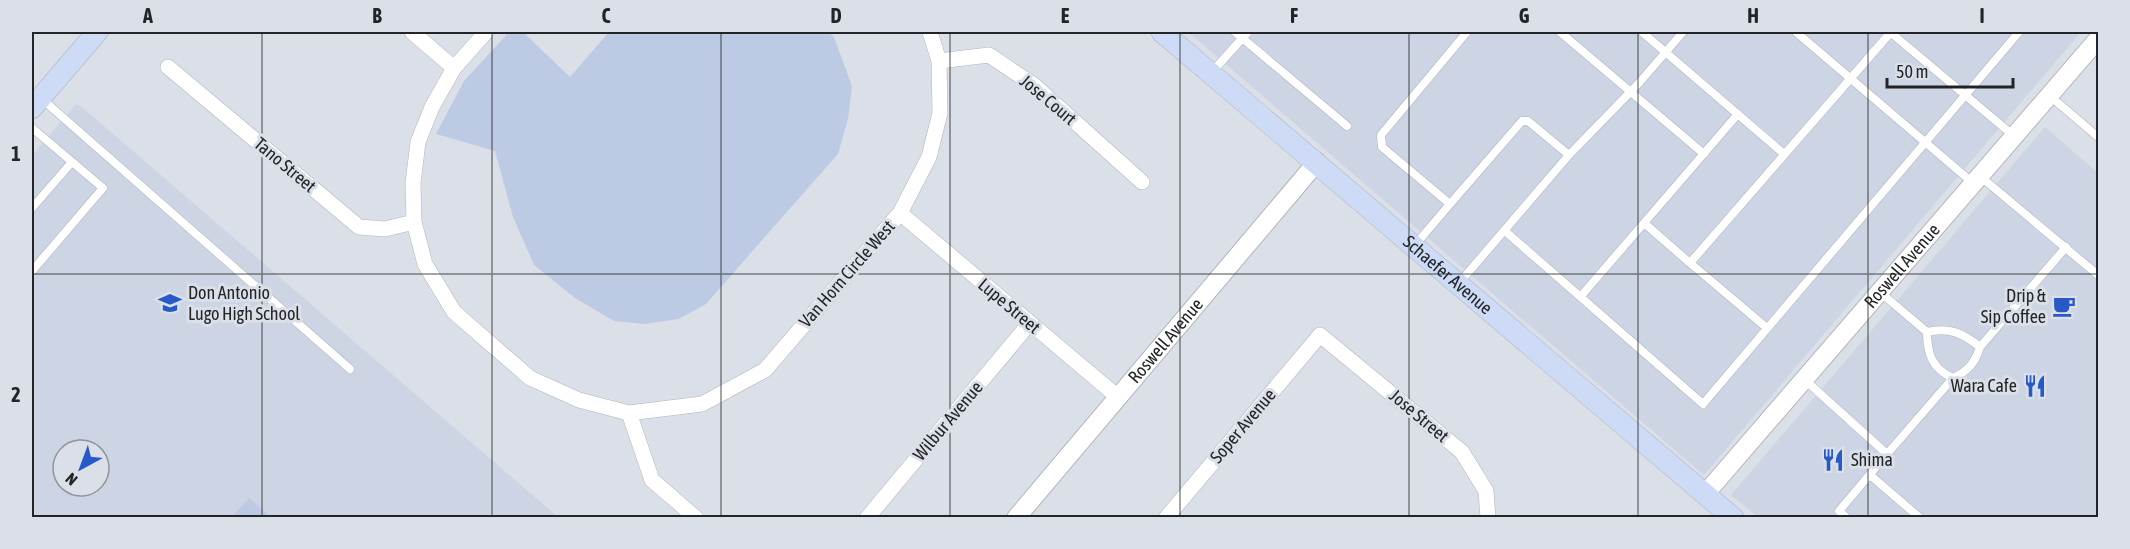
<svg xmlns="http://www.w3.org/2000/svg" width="2130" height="549" viewBox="0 0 2130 549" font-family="'Asap Condensed',sans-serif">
<rect width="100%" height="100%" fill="#dbe0e8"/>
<path fill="#cdd4e3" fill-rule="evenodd" d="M1188 32H2081L1704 475Z
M76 104 83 108 558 517 32 518V156ZM63 450H99V486H63Z
M2045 127 2098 173V517H1758L1731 495Z"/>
<path fill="#bdcae3" d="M509 32H523L570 77 609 32H828L834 37 852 86 848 119 838 154 706 304 679 319 644 324 614 321 575 298 534 265 513 217 495 151 436 134 464 81Z
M249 498 271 517H232Z"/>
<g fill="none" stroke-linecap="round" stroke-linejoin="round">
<g stroke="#b0b5bc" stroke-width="9">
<path id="service" d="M1235 32 1347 126
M1560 32 1704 154
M1642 32 1784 154
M1796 32 1973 183
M1890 32 2014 136
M1212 72 1248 32
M2050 96 2098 137
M42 99 350 369
M32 128 103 188 32 271
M1981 177 2098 275
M1450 204 1522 121H1528L1569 155
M32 208 72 162
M1644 223 1738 114
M1505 231 1703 404 2019 32
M1415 245 1450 204 1382 147 1381 135 1467 32
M1460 282 1569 155 1639 83 1683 32
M1881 293 1927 332
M1581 296 1644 223 1690 263
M1767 328 1690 263 1891 32
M1927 332C1927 353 1932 369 1953 378
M1927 332C1949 327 1963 333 1980 347
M1805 380 1887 454 1953 378C1968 371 1975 363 1980 347L2066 247
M1870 475 1920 518
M1847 518 1839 511 1887 454"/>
</g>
<g stroke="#b0b5bc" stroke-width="16">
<path id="minor" d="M412 32 454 68
M486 32 454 68 432 107 418 142 413 183 414 222 425 264 454 312 530 378 579 400 629 413 702 404 765 370 900 213 929 157 940 113 939 61 930 32
M939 61 989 55 1035 86 1142 182
M168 67 359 227 385 229 414 222
M900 213 1119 398
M629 413 652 480 696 518
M867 518 1029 324
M1166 518 1320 335 1462 452 1486 491 1488 518"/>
</g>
<g stroke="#b0b5bc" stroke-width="20">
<g id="tertiary">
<path id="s1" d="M1706 493 2098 39"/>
<path id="s2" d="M1016 518 1317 162"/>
</g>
</g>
<g stroke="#b0b5bc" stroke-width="22">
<g id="secondary">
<path id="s3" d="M1162 32 1733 518"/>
<path d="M32 108 97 32"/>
</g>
</g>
<use href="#service" stroke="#fff" stroke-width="8"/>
<use href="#minor" stroke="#fff" stroke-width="15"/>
<use href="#tertiary" stroke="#fff" stroke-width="18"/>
<use href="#secondary" stroke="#cddbf6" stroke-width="21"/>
</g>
<path fill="none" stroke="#222427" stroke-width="1.5" stroke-opacity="0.55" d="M262 32V518M492 32V518M721 32V518M950 32V518M1180 32V518M1409 32V518M1638 32V518M1868 32V518M32 274H2098"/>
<defs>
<g id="school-bare" transform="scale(1.8)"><path d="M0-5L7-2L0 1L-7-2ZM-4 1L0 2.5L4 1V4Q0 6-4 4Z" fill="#275ac8" stroke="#dbe0e8" stroke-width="2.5" paint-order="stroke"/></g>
<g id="cafe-bare" transform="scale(1.8)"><path d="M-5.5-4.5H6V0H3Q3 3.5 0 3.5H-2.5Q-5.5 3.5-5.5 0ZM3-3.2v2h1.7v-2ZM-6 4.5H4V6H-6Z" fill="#275ac8" stroke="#dbe0e8" stroke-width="2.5" paint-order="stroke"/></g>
<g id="restaurant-bare" transform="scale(1.8)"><path d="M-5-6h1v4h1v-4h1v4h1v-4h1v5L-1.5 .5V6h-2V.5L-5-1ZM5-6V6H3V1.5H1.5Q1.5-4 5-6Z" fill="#275ac8" stroke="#dbe0e8" stroke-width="2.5" paint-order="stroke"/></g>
</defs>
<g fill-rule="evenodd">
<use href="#school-bare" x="170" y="303"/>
<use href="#cafe-bare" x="2064" y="306"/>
<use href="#restaurant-bare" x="2035" y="386"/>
<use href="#restaurant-bare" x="1833" y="460"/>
</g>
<g text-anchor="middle" stroke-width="6" stroke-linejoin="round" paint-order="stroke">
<g font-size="18" fill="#222427" stroke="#dbe0e8">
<text transform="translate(1048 100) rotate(40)" y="6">Jose Court</text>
<text transform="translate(285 165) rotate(40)" y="6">Tano Street</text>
<text dy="6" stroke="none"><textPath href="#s1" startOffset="300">Roswell Avenue</textPath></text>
<text transform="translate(847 274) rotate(-49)" y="6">Van Horn Circle West</text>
<text dy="6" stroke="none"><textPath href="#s3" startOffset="375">Schaefer Avenue</textPath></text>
<text transform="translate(1009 306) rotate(40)" y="6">Lupe Street</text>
<text dy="6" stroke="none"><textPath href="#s2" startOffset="232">Roswell Avenue</textPath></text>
<text transform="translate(1419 416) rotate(40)" y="6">Jose Street</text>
<text transform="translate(948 421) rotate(-50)" y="6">Wilbur Avenue</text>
<text transform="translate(1243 426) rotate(-50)" y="6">Soper Avenue</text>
</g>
<g font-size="18" fill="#222427" stroke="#dbe0e8" text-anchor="start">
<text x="188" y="299">Don Antonio<tspan x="188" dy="21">Lugo High School</tspan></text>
<text x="2046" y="302" text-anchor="end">Drip &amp;<tspan x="2046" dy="21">Sip Coffee</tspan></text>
<text x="2017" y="392" text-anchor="end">Wara Cafe</text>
<text x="1851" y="466">Shima</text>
</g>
</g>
<rect width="2130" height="549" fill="none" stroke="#dbe0e8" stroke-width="66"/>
<g transform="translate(81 468) rotate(221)"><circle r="28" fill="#dbe0e8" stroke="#91959b" stroke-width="1.5"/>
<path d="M0-4.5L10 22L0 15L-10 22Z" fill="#275ac8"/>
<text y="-9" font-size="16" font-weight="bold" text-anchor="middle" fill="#222427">N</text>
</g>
<path d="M1887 78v9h126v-9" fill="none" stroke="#222427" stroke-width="3"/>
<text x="1896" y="78" font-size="18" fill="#222427" stroke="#dbe0e8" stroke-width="4.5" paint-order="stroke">50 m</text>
<rect x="33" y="33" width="2064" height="483" fill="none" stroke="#222427" stroke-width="2"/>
<g font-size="20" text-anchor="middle" font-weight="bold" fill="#222427">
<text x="148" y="23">A</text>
<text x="377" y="23">B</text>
<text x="606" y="23">C</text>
<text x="836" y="23">D</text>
<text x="1065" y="23">E</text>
<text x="1294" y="23">F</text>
<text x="1524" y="23">G</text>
<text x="1753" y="23">H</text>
<text x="1982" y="23">I</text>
<text x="16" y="161">1</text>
<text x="16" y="402">2</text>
</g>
</svg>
